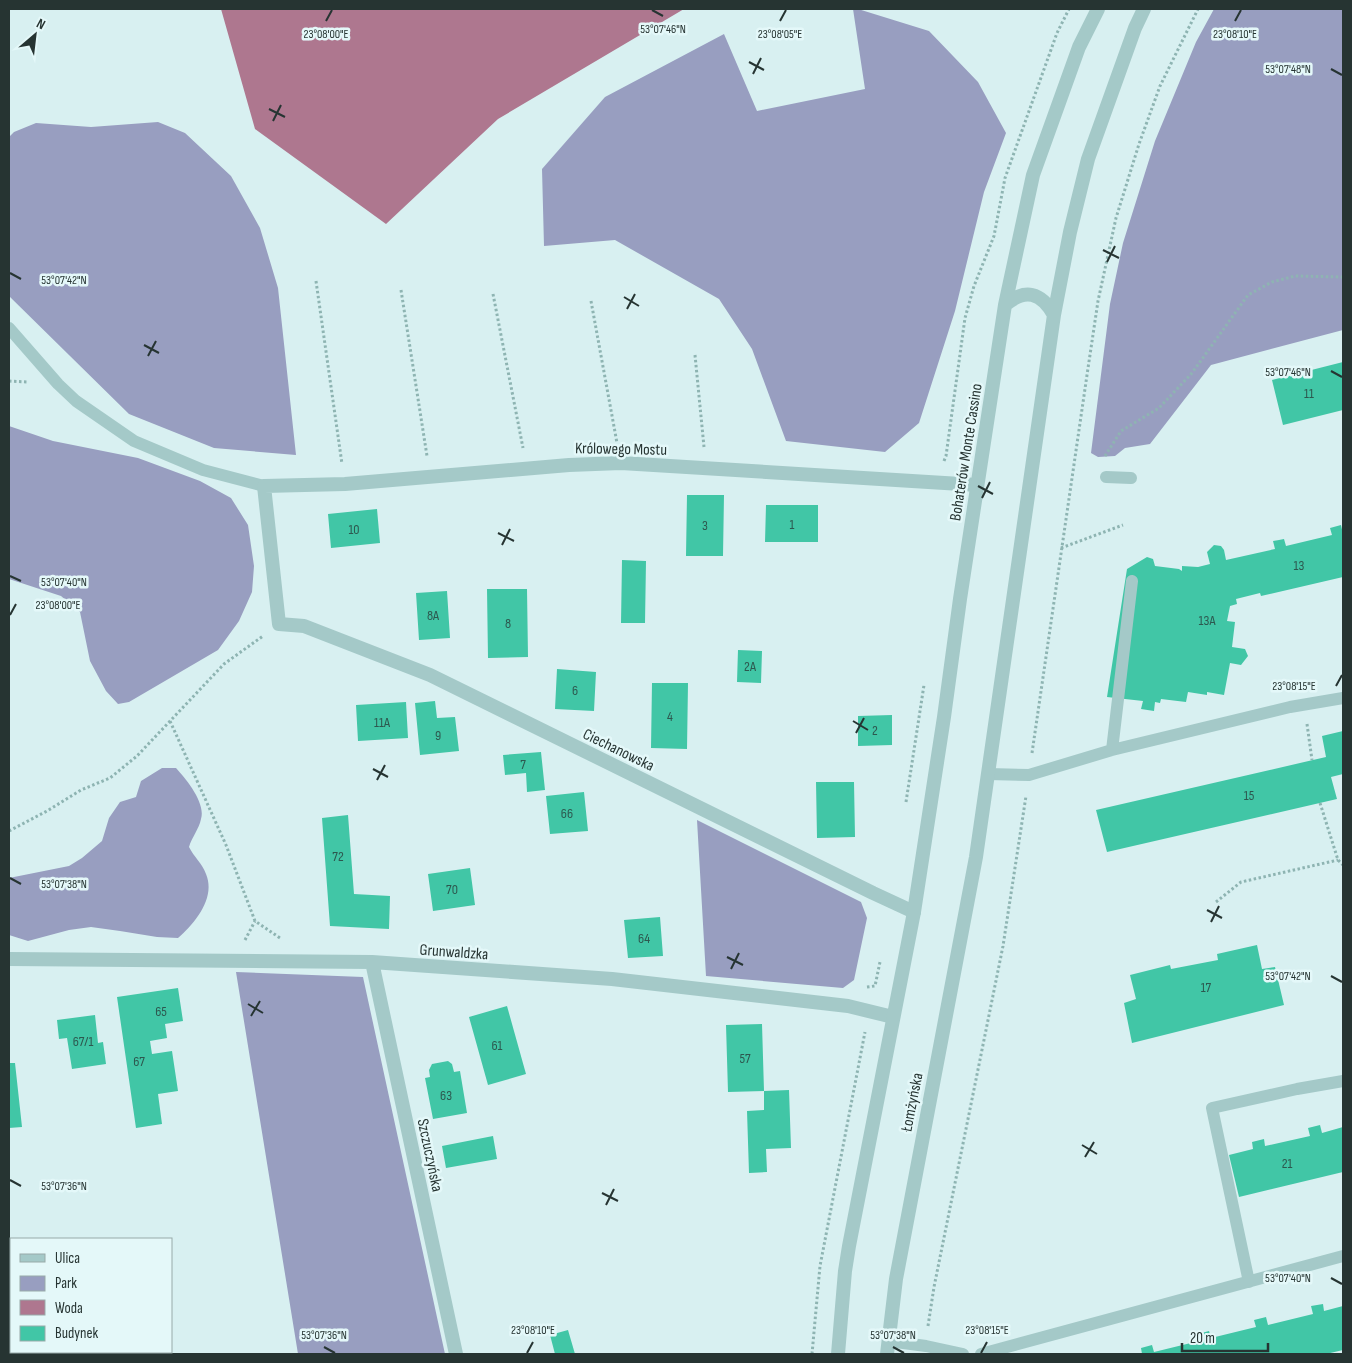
<svg xmlns="http://www.w3.org/2000/svg" width="1352" height="1363" viewBox="0 0 1352 1363" font-family="'Sofia Sans Condensed',sans-serif">
<rect width="100%" height="100%" fill="#d8f0f1"/>
<path fill="#989ec0" d="M853 9H858L929 31 978 82 1006 133 984 192 955 311 919 423 885 452 786 441 752 349 719 299 615 240 544 246 542 169 605 97 724 34 757 111 865 89Z
M1214 9H1343V330L1211 365 1150 444 1125 448 1115 456 1098 457 1091 453 1110 304 1123 243 1155 141 1196 42Z
M158 122 185 133 231 176 260 228 278 288 296 455 214 448 129 414 9 296V137L14 132 36 123 91 127Z
M9 426 53 441 138 458 200 481 231 498 248 525 254 566 252 592 239 621 218 650 129 702 118 704 106 691 90 661 80 612 61 596 9 579Z
M162 768H176C186 779 206 803 201 819 199 829 192 837 189 847 194 857 202 863 206 874 216 898 195 923 178 938L157 937 120 931 91 927 69 930 28 941 9 935V878L69 866 82 858 102 841 109 818 120 802 136 797 141 781Z
M697 820 861 902 867 918 854 980 843 988 706 976Z
M236 972 363 977 445 1354H298Z"/>
<path fill="#ae778f" d="M221 9H684L498 119 386 224 255 129Z"/>
<path fill="#41c6a6" d="M1343 362V410L1283 425 1272 380Z
M687 495H724L723 556H686Z
M766 505H818V542H765Z
M377 509 380 543 331 548 328 514Z
M1341 525 1343 534V577L1261 596 1260 593 1236 599 1237 604 1230 606 1227 621 1235 622 1232 647 1245 649 1248 656 1241 665 1230 663 1224 695 1207 692V695L1188 692 1186 702 1161 699 1160 703 1155 702 1154 711 1141 709 1143 701 1107 697 1127 569 1147 557 1153 559 1155 566 1179 569 1182 571V566L1198 567 1210 564 1207 552 1214 545 1221 546 1224 550 1226 560 1275 549 1273 541 1279 540 1284 539 1286 546 1332 535 1330 528Z
M622 560 646 561 645 623H621Z
M487 589H527L528 657 488 658Z
M447 591 450 638 419 640 416 593Z
M738 650 762 651 761 683 737 682Z
M557 669 596 672 594 711 555 709Z
M652 683H688L687 749 651 748Z
M435 701 437 718 455 717 459 751 420 755 415 703Z
M406 702 408 738 358 741 356 705Z
M892 715V745L858 746V716Z
M1343 731V774L1331 777 1337 799 1107 852 1096 810 1326 757 1322 736Z
M541 752 545 790 527 792 526 773 505 775 503 755Z
M816 782H854L855 837 817 838Z
M584 792 588 831 550 834 546 796Z
M348 815 354 894 390 896 389 929 330 926 322 818Z
M470 868 475 905 433 911 428 874Z
M660 917 663 956 628 958 624 920Z
M1257 945 1262 969 1275 967 1284 1005 1132 1043 1124 1003 1136 999 1130 975 1170 965 1171 969 1218 960 1217 954Z
M178 988 183 1021 165 1024 167 1038 150 1041 152 1054 172 1051 178 1091 158 1094 162 1124 136 1128 117 997Z
M507 1006 526 1074 488 1085 469 1017Z
M95 1015 98 1043 103 1042 106 1064 72 1069 67 1038 59 1039 57 1020Z
M762 1024 764 1091 728 1092 726 1025Z
M448 1061 452 1064 454 1072 460 1071 467 1113 433 1119 425 1078 430 1077 429 1070 432 1064Z
M9 1063H15L22 1127 9 1128Z
M789 1090 791 1148 766 1149 767 1172 749 1173 747 1111 764 1110V1091Z
M1320 1125 1322 1133 1343 1127V1172L1239 1197 1229 1155 1253 1149 1252 1142 1264 1139 1265 1146 1310 1136 1308 1128Z
M493 1136 497 1159 446 1168 442 1146Z
M1323 1304 1324 1311 1343 1306V1350L1326 1354H1142L1141 1348 1152 1345 1154 1352 1199 1341 1198 1334 1209 1331 1211 1338 1256 1327 1254 1320 1266 1317 1268 1325 1313 1314 1311 1306Z
M568 1330 575 1354H555L550 1335Z"/>
<g fill="none" stroke-linecap="round" stroke-linejoin="round">
<path stroke="#8eb4b2" stroke-width="3" stroke-dasharray="2.5 2.5" stroke-linecap="butt" d="M316 281 342 464
M401 290 427 456
M493 294 523 448
M591 301 617 443
M695 355 704 447
M9 381 28 382
M1105 456 1121 431 1159 408 1192 373 1248 295 1272 282 1295 276 1343 277
M944 461 946 456 965 318 974 286 994 236 1005 178 1057 33 1069 9
M1061 548 1123 525
M170 721 226 845 255 921 280 938
M1307 724 1312 760
M1032 753 1087 375 1098 301 1116 218 1139 144 1160 86 1198 9
M906 802 924 685
M1320 803 1338 860 1343 865
M9 831 47 811 81 790 110 778 137 756 224 664 263 636
M1216 902 1241 882 1338 860
M245 940 255 921
M867 987 875 986 880 962
M928 1326 934 1287 1003 946 1026 796
M812 1354 820 1266 865 1032"/>
<path stroke="#a4c9c8" stroke-width="12" d="M9 328 58 384 76 401 134 441 203 470 264 486
M1106 477 1131 478
M1112 750 1132 581
M988 774 1029 775 1112 750 1290 707 1343 698
M1249 1282 1212 1108 1297 1089 1343 1081
M888 1341 926 1346 963 1354
M981 1354 1343 1256"/>
<path stroke="#a4c9c8" stroke-width="14" d="M914 912 873 893 430 675 304 626 279 624 264 486 345 484 569 465 621 463 977 485
M9 959 372 962 612 979 848 1006 893 1017
M372 962 456 1354"/>
<path stroke="#a4c9c8" stroke-width="14" d="M1005 305C1025 288 1041 292 1054 315
M838 1354 845 1271 849 1246 914 912 944 717 960 599 1005 305 1033 175 1079 47 1098 9
M887 1354 896 1279 976 857 1054 315 1070 232 1088 159 1135 28 1144 9"/>
</g>
<path fill="none" stroke="#263432" stroke-width="2" d="M652 10 663 16M326 21 332 10M780 21 786 10M1235 21 1241 10M749 62 764 70M1331 69 1342 75M753 74 761 58M269 109 285 117M273 121 281 105M1103 250 1119 258M1107 262 1115 246M10 273 21 279M624 297 639 306M627 309 635 294M144 345 159 353M148 356 156 341M1331 371 1342 377M978 486 993 494M982 498 990 482M498 533 514 541M502 545 510 529M10 576 21 581M10 615 16 604M1336 686 1342 675M853 721 868 730M856 733 864 718M373 769 388 777M377 780 385 765M10 878 21 884M1207 910 1222 918M1211 922 1219 906M727 957 743 965M731 969 739 953M1331 976 1342 982M248 1004 263 1013M251 1016 260 1001M1082 1145 1097 1154M1085 1157 1094 1142M10 1180 21 1186M602 1193 618 1201M606 1205 614 1189M1331 1278 1342 1284M324 1347 335 1353M893 1347 904 1353M527 1353 533 1342M981 1353 987 1342"/>
<g text-anchor="middle" stroke-width="5" stroke-linejoin="round" paint-order="stroke">
<g font-size="14" fill="#2d584f">
<text x="1309" y="398">11</text>
<text x="792" y="529">1</text>
<text x="705" y="530">3</text>
<text x="354" y="534">10</text>
<text x="1299" y="570">13</text>
<text x="433" y="620">8A</text>
<text x="1207" y="625">13A</text>
<text x="508" y="628">8</text>
<text x="750" y="671">2A</text>
<text x="575" y="695">6</text>
<text x="670" y="721">4</text>
<text x="382" y="727">11A</text>
<text x="875" y="735">2</text>
<text x="438" y="740">9</text>
<text x="523" y="769">7</text>
<text x="1249" y="800">15</text>
<text x="567" y="818">66</text>
<text x="338" y="861">72</text>
<text x="452" y="894">70</text>
<text x="644" y="943">64</text>
<text x="1206" y="992">17</text>
<text x="161" y="1016">65</text>
<text x="83" y="1046">67/1</text>
<text x="497" y="1050">61</text>
<text x="745" y="1063">57</text>
<text x="139" y="1066">67</text>
<text x="446" y="1100">63</text>
<text x="1287" y="1168">21</text>
</g>
<g font-size="16" fill="#263432" stroke="#e4f8f9">
<text transform="translate(621 448) rotate(1)" y="6">Królowego Mostu</text>
<text transform="translate(965 452) rotate(-81)" y="6">Bohaterów Monte Cassino</text>
<text transform="translate(619 749) rotate(26)" y="6">Ciechanowska</text>
<text transform="translate(454 951) rotate(4)" y="6">Grunwaldzka</text>
<text transform="translate(911 1102) rotate(-79)" y="6">Łomżyńska</text>
<text transform="translate(431 1155) rotate(78)" y="6">Szczuczyńska</text>
</g>
</g>
<g font-size="12" text-anchor="middle" fill="#263432" stroke="#e4f8f9" stroke-width="5" stroke-linejoin="round" paint-order="stroke">
<text x="663" y="33">53°07'46"N</text>
<text x="326" y="38">23°08'00"E</text>
<text x="780" y="38">23°08'05"E</text>
<text x="1235" y="38">23°08'10"E</text>
<text x="1288" y="73">53°07'48"N</text>
<text x="64" y="284">53°07'42"N</text>
<text x="1288" y="376">53°07'46"N</text>
<text x="64" y="586">53°07'40"N</text>
<text x="58" y="609">23°08'00"E</text>
<text x="1294" y="690">23°08'15"E</text>
<text x="64" y="888">53°07'38"N</text>
<text x="1288" y="980">53°07'42"N</text>
<text x="64" y="1190">53°07'36"N</text>
<text x="1288" y="1282">53°07'40"N</text>
<text x="533" y="1334">23°08'10"E</text>
<text x="987" y="1334">23°08'15"E</text>
<text x="324" y="1339">53°07'36"N</text>
<text x="893" y="1339">53°07'38"N</text>
</g>
<rect width="1352" height="1363" fill="none" stroke="#263432" stroke-width="20"/>
<rect x="10" y="1238" width="162" height="115" fill="#e4f8f9" stroke="#98aaa9"/>
<rect x="20" y="1254" width="25" height="8" fill="#a4c9c8" stroke="#98aaa9"/>
<text x="55" y="1263" font-size="15" fill="#263432">Ulica</text>
<rect x="20" y="1276" width="25" height="15" fill="#989ec0" stroke="#98aaa9"/>
<text x="55" y="1288" font-size="15" fill="#263432">Park</text>
<rect x="20" y="1300" width="25" height="15" fill="#ae778f" stroke="#98aaa9"/>
<text x="55" y="1313" font-size="15" fill="#263432">Woda</text>
<rect x="20" y="1326" width="25" height="15" fill="#41c6a6" stroke="#98aaa9"/>
<text x="55" y="1338" font-size="15" fill="#263432">Budynek</text>
<g transform="translate(35 35) rotate(28)" stroke="#e4f8f9" stroke-width="4" paint-order="stroke">
<path d="M0-4L9 19L0 12L-9 19Z" fill="#263432"/>
<text y="-8" font-size="14" font-weight="bold" text-anchor="middle" fill="#263432">N</text>
</g>
<path d="M1182 1343v8h86v-8" fill="none" stroke="#263432" stroke-width="2.5"/>
<text x="1190" y="1343" font-size="15" fill="#263432" stroke="#e4f8f9" stroke-width="4" paint-order="stroke">20 m</text>
</svg>
